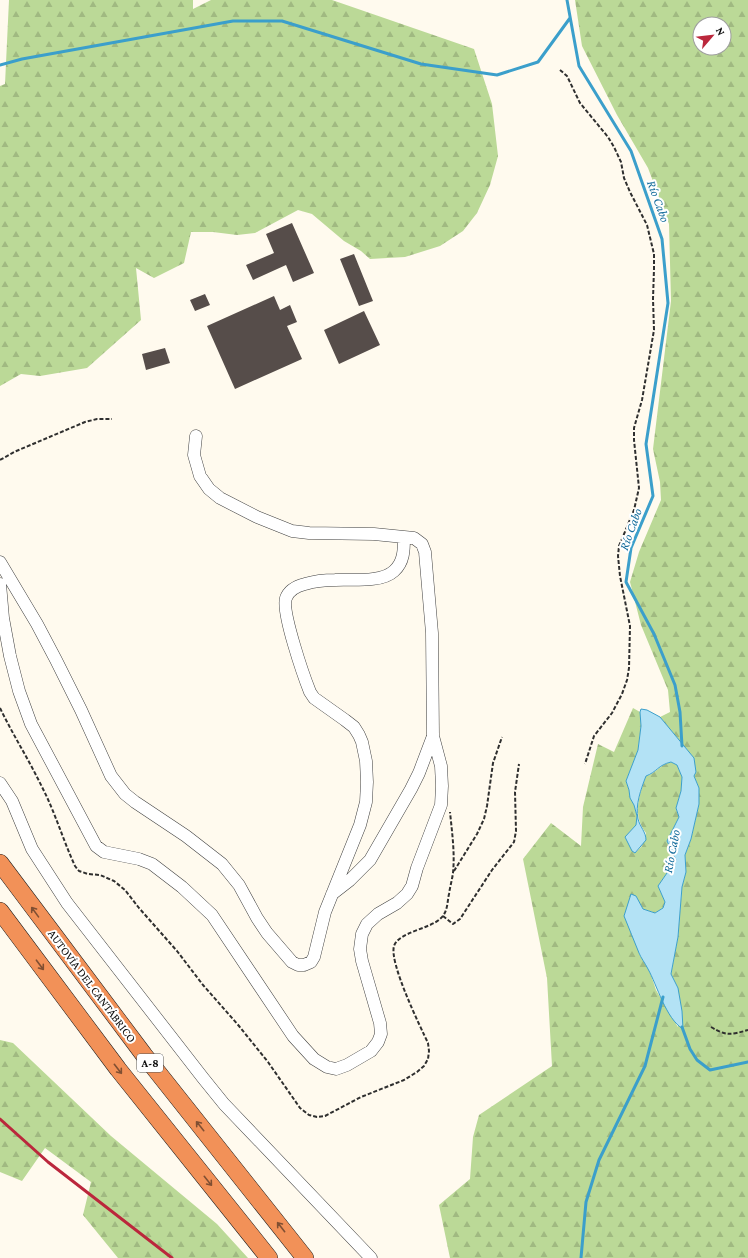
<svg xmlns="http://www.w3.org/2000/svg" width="748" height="1258" viewBox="0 0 748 1258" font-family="'Crimson Pro',serif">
<defs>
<pattern id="forest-firs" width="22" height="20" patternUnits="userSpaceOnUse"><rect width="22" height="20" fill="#bbd997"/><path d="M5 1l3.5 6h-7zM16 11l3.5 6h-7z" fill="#a0b981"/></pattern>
</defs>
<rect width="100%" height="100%" fill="#fffaee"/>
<path fill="url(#forest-firs)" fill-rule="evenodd" d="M9 0H193V9L211 0H332L474 49 492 104 498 156 490 185 477 213 463 231 440 246 405 257 370 259 361 251 344 241 312 214 298 210 255 233 237 235 213 232H191L184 263 154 278 136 268 141 320 87 368 40 376 21 374 0 386V86L5 84Z
M575 0H748V1258H450L439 1205 470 1179 473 1137 479 1115 552 1066 547 978 523 859 551 823 581 846 583 807 598 744 614 752 633 708 640 712 641 726 638 750 626 781 629 790 630 798 634 805 637 816 636 825 625 837 635 853 642 846 646 833C632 815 639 796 646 776 657 773 659 765 671 762L677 765 682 777 681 791 676 808 679 817 667 841 676 860 658 886 665 902 663 908 655 913 643 909 636 896 639 954 649 969 656 990 671 1016 678 1027V988L671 974 678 937 682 887 686 872 685 855 691 839 699 804V788L694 776V758L660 717 670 712 668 690 641 625 630 582 639 552 661 500 660 482 653 449 671 301 669 224 648 168 617 115 582 46ZM700 24H724V48H700Z
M0 1040 13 1043 111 1136 217 1224 248 1258H118L83 1215 91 1182 45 1148 22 1181 0 1172Z"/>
<path fill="#b3e2f5" stroke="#3b9fcb" d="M641 709 647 710 660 717 694 758 696 772 694 776 699 788V804L691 839 685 855 686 872 682 887 678 937 671 974 678 988 682 1011 683 1029C666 1019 657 985 648 969 645 963 641 958 639 953 634 941 629 928 624 916L631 894 636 896 643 909 655 913 663 908 665 902 658 886 676 860 667 841 679 817 676 808 681 791 682 777 677 765 671 762C658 765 657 772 646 776 641 789 635 805 638 819 640 827 646 832 646 840L635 853 632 851 625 837 636 825 637 816 634 805 630 798 629 790 626 781 638 750 641 726 640 712Z"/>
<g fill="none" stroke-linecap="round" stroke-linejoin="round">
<path stroke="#3b9fcb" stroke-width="3" d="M567 0 579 66 631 151 662 239 668 303 646 444 653 496 631 548 626 582 654 634 675 685 680 712 682 746
M0 65 22 59 233 21H282L421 64 497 75 538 62 570 18
M682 1027 690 1049 697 1060 710 1070 748 1062
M581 1258 586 1202 599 1160 645 1066 663 997"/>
</g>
<path fill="#564d4a" d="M292 223 314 273 293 282 286 265 253 280 246 265 274 253 266 234Z
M354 254 373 301 359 306 340 259Z
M205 294 210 305 195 311 190 300Z
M274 296 280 310 290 305 297 322 287 326 302 359 235 389 207 326Z
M364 311 380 345 339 364 324 330Z
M165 348 170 363 146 370 142 354Z"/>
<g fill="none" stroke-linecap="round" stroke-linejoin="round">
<g stroke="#404040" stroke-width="13">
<path id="minor" d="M0 562 37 624 56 660 81 710 111 776 125 794 135 802 186 836 222 864 239 885 257 918 267 933 292 962 298 965H304L311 962 314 957 325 912 360 825 366 802 367 782 366 761 362 742 359 735 354 727 345 720 314 698 310 692C304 677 281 611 286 598 289 590 297 586 305 584 315 581 325 580 335 580 351 579 381 583 394 571 404 562 404 550 404 537
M0 584 3 618 10 656 19 691 31 724 96 846 104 852 139 859 152 864 182 887 212 915 293 1036 314 1059 327 1067 336 1069 347 1065 371 1051 378 1042 381 1034 380 1023 362 961 360 949 362 934 367 924 378 914 397 903 407 894 412 886 417 868 441 805 442 786 441 766 433 736 432 633 425 552 422 544 414 538 374 534 309 533 292 531 257 517 220 498 209 489 200 476 194 455 196 436
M0 783 12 801 32 849 67 903 203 1078 224 1104 371 1258
M332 894 350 880 370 860 411 789 419 773 433 736"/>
</g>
<g stroke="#1e1e1e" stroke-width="18">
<path id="highway" d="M0 863 144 1055 305 1258
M0 911 118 1069 269 1258"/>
</g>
<path stroke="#2f2f2f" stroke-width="2" stroke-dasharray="4 2" stroke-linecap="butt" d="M560 70 567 76 580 103 608 137 614 147 621 162 624 178 630 192 647 225 654 254V269L653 299 654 330 642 400 634 428V440L639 488 634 510 619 546 618 556 620 576 630 626 629 668 627 680 622 694 612 713 594 736 585 764
M0 460 14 452 85 422 97 419H112
M0 708C13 735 29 760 42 787 55 812 63 840 75 866L79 871 88 874 100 875 114 881 125 890 139 908 177 951 203 985 239 1026 268 1062 300 1108 309 1115 317 1117 325 1116 361 1097 404 1080 417 1072 424 1066 428 1059 429 1051 428 1043C420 1026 389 963 394 946 399 932 429 929 440 919 448 912 447 903 449 894 450 887 452 880 453 873 455 853 452 832 450 812
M454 871 477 834 484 819 487 806 493 763 502 737
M443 916 453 924 460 919 492 870 514 842 516 831 515 792 519 764
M711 1027C726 1036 731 1035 748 1030"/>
<use href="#minor" stroke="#fff" stroke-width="12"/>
<use href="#highway" stroke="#f29158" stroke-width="17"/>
<path stroke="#bb273c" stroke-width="3" d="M0 1119 48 1162 172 1258"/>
</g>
<defs><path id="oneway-shaft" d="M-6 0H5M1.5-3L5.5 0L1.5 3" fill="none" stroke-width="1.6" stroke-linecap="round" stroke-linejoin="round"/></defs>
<g stroke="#804f32">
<use href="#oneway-shaft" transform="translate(35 912) rotate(-126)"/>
<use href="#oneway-shaft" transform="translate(40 965) rotate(53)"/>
<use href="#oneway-shaft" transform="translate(118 1069) rotate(52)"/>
<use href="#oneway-shaft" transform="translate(200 1126) rotate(-129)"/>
<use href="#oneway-shaft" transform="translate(208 1181) rotate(51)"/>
<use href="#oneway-shaft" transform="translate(281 1227) rotate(-128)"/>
</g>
<g text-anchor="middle" stroke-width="4" stroke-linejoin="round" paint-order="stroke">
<rect fill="#fff" stroke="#565656" stroke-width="1" x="137" y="1054" width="26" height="18" rx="3"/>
<g font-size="11" font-weight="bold" fill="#0d0d0d">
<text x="150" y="1067">A-8</text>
</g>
<g font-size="12" fill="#0d0d0d" stroke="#fff">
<text transform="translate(92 986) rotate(53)" y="4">AUTOVÍA DEL CANTÁBRICO</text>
</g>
<g font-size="13" font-style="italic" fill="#186f9d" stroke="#fff">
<text transform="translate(659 201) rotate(70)" y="5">Río Cabo</text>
<text transform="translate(630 529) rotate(-70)" y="5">Río Cabo</text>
<text transform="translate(671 851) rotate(-79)" y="5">Río Cabo</text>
</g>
</g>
<g transform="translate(712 36) rotate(62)"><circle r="19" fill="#ffffff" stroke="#9e9e9e"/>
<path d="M0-3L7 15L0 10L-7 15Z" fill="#bb273c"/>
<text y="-6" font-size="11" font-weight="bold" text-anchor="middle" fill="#0d0d0d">N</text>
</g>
</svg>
